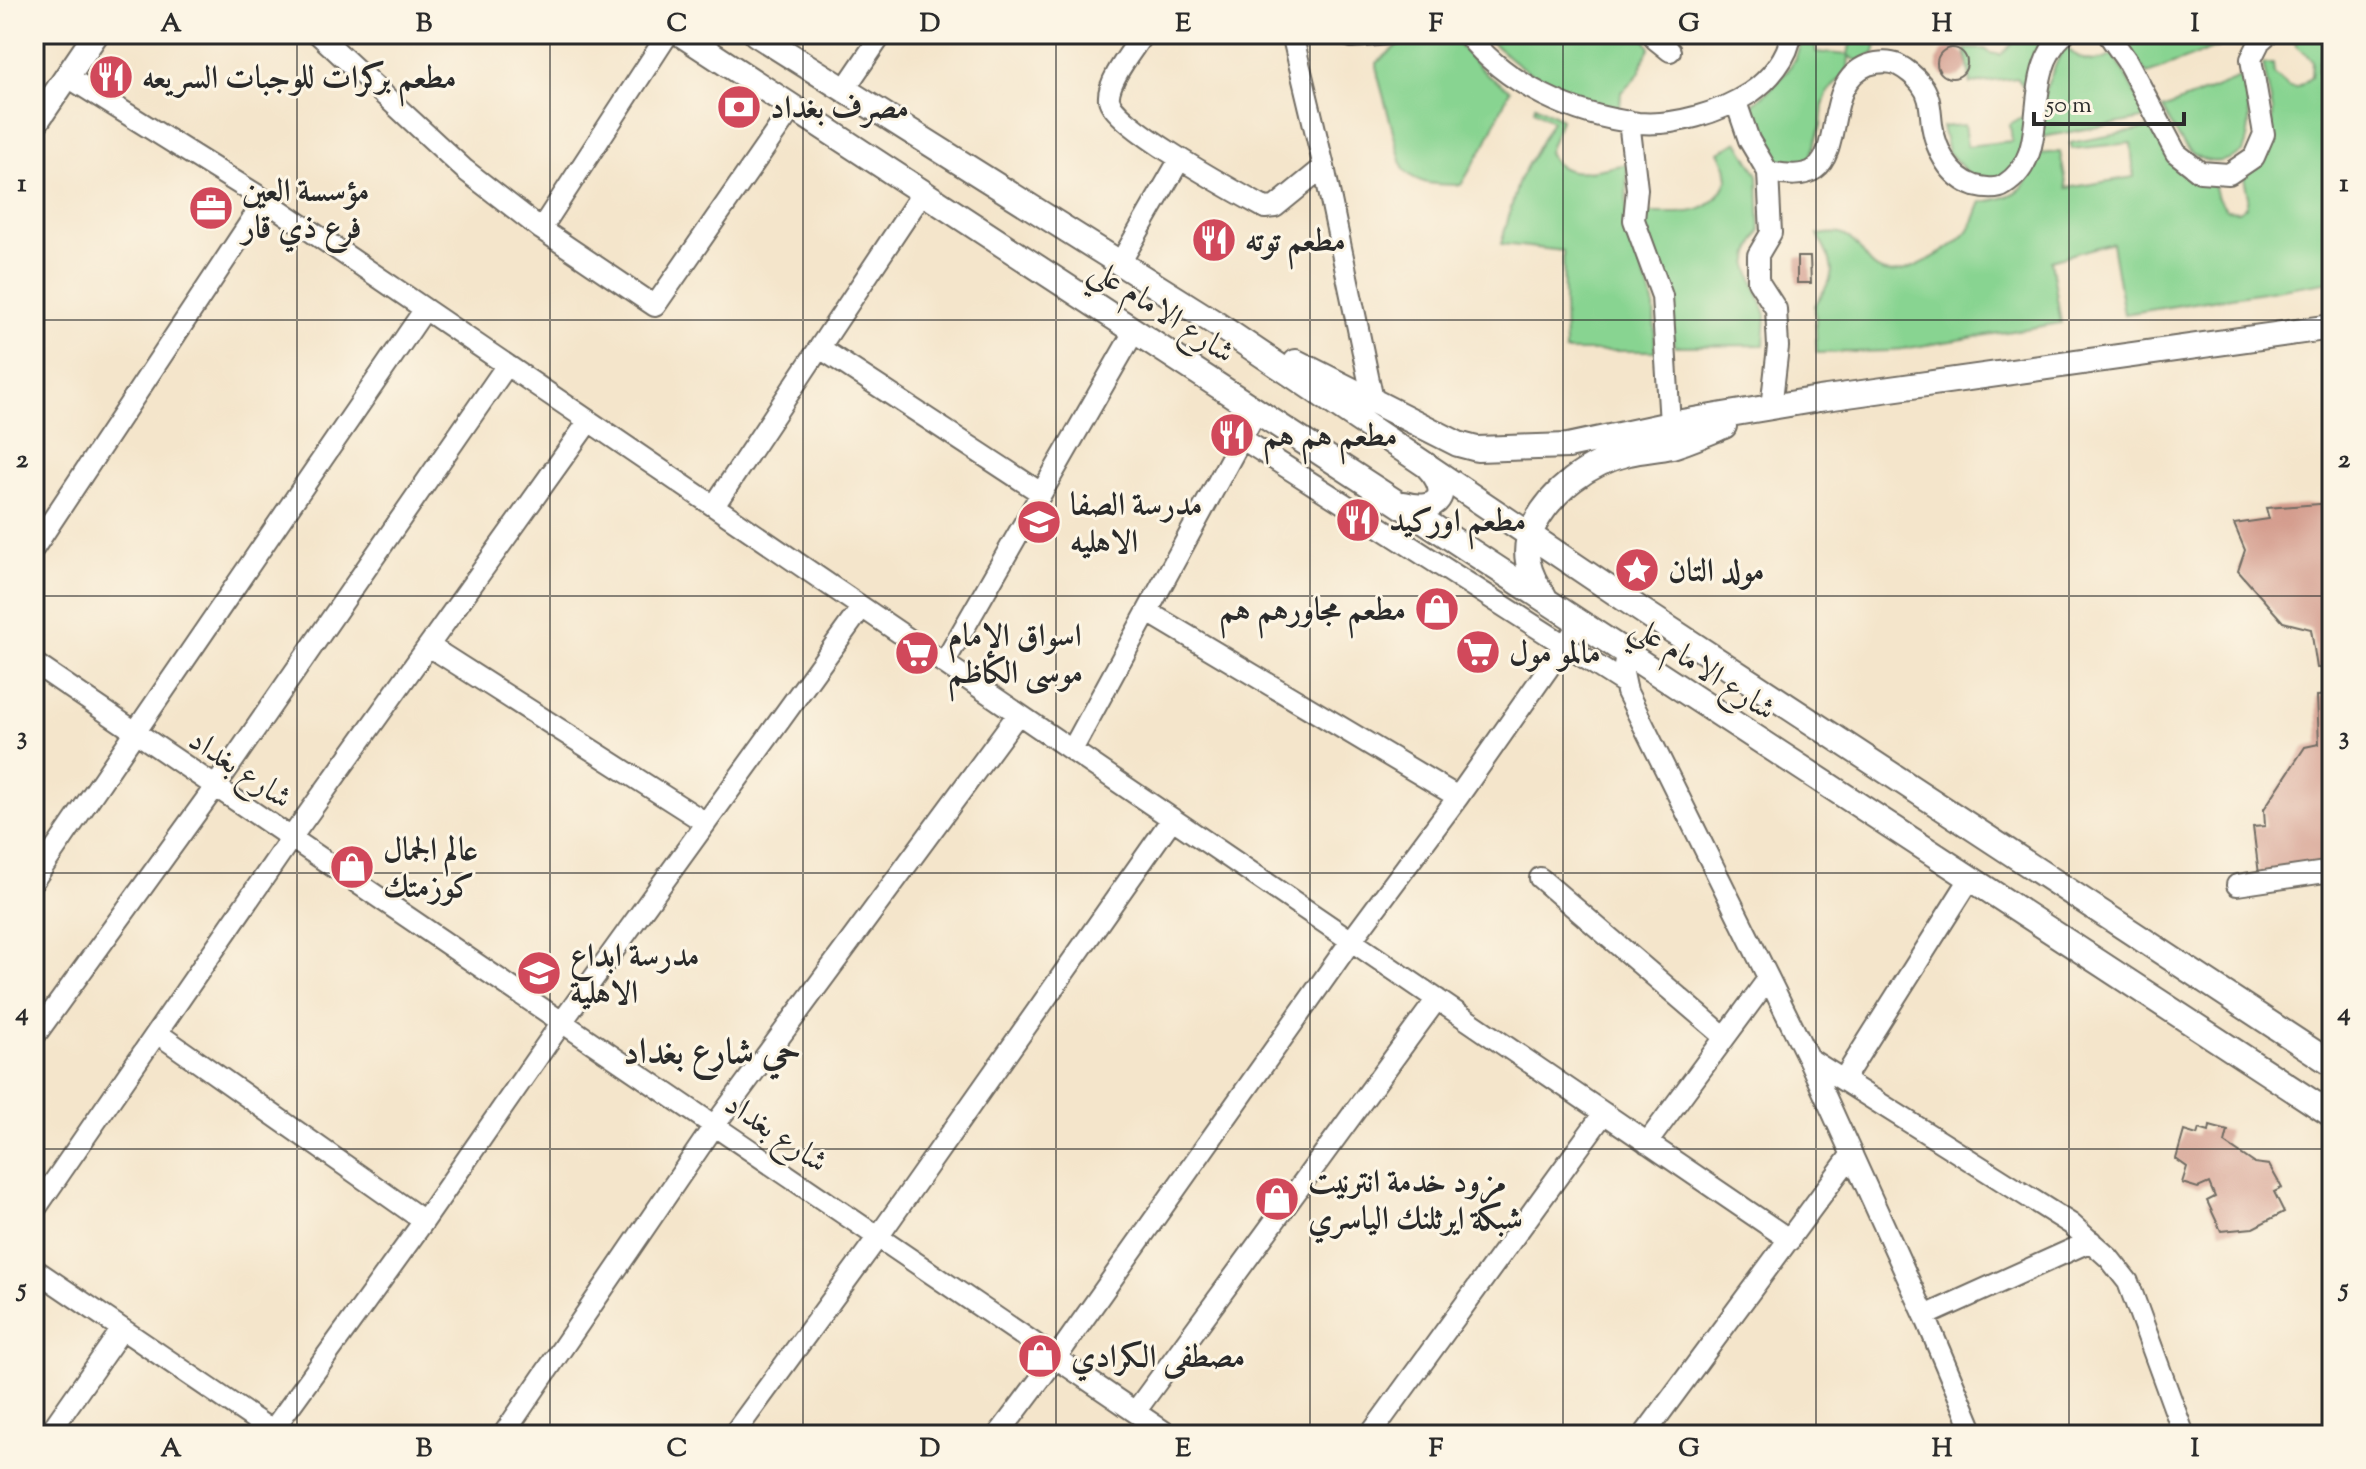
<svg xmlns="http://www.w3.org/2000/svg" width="2366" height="1469" viewBox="0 0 2366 1469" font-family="'Sorts Mill Goudy',Amiri,serif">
<rect width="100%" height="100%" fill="#fcf5e5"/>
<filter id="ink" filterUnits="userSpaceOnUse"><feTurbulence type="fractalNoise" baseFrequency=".0125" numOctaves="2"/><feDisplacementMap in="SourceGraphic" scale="16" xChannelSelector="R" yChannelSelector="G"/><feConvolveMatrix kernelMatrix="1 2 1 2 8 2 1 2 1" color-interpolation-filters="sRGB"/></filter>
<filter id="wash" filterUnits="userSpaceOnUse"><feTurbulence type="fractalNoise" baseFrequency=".006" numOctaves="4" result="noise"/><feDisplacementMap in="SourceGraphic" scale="32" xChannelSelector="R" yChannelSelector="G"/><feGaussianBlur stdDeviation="1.8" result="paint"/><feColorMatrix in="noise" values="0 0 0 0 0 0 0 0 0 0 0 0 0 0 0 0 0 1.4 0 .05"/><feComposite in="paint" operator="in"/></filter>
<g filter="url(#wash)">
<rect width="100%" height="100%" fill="#f4e5cb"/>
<path fill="#88d491" stroke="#5a805e" stroke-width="2" d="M1421 34 1433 42 1455 41 1487 75 1510 90 1487 141 1461 185C1440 184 1417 187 1403 168L1378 76 1377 63 1401 42Z
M1483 34H1642L1650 48C1644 56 1644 60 1641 69 1638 78 1628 86 1621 92L1620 108C1603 103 1582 100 1565 93 1534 79 1507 57 1483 34Z
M1852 34H1879L1875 53 1859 62 1849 56 1848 70 1828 92 1823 105 1821 126 1808 162 1782 167 1768 153 1748 108C1770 90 1797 69 1801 39L1815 41 1816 52 1848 55Z
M2013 34H2048L2036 59 2029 94 2017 78 1971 84 1965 49H1985L1990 53 2001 55 2012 44Z
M2126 34H2214L2218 47 2147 74 2123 39Z
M2294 34H2327C2322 59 2307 73 2332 94V281L2124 314 2112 243 2051 260 2061 323 1890 351 1817 353 1815 306 1830 280 1832 271 1830 260 1818 235C1826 234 1836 232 1843 235 1862 242 1865 268 1885 272 1906 277 1955 247 1968 231 1974 223 1977 210 1981 202 2018 197 2028 190 2039 154L2060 152 2067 188 2134 177 2131 143 2072 149 2070 143 2151 128C2168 158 2176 179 2213 183L2216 195 2227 210 2238 211 2246 206 2248 197 2244 178 2272 136 2273 111 2263 64H2273L2274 74 2289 87 2297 88 2311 77 2312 60 2296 46Z
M2064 45C2078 61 2095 66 2114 54L2148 118 2042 137 2045 90Z
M2242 77C2250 102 2253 127 2243 152 2200 179 2181 145 2163 109Z
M1535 105 1561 119 1548 152C1562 184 1599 168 1627 164L1626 229 1654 303 1655 351H1565L1563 251 1501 244 1519 180 1552 121 1534 110Z
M2027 114C2025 138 2022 175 1993 180 1987 181 1979 179 1973 179L1948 152 1942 127 1964 125 1967 146 2012 141 2010 124Z
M1738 141 1758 175 1760 232 1750 253 1748 266 1766 315 1764 345 1675 346 1643 213C1681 212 1711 220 1728 179L1726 166 1719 152Z"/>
<g id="blocks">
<path fill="#d29889" d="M1937 63a15 15 0 1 1 30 0a15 15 0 1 1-30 0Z
M1797 257H1810L1811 283H1797Z
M2332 503V668H2317L2311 629 2283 622 2238 571 2245 550 2234 524 2269 519 2266 508Z
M2332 695V866L2259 874 2253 827 2265 826 2264 809 2305 747 2319 744 2317 696Z
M2210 1126 2228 1131 2225 1143 2254 1163 2269 1165 2282 1188 2274 1192 2284 1212 2253 1228 2221 1231 2207 1201 2215 1197 2209 1183 2198 1188 2182 1183 2187 1167 2176 1159 2184 1131 2197 1135 2199 1129 2209 1132Z"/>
</g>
</g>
<g filter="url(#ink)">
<use href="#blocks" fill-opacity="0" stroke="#716c63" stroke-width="2"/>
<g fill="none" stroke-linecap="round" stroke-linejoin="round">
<g stroke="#716c63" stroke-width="24">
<path id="minor" d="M318 34 465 170 541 229 655 306 793 107
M1143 34C1133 50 1107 81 1109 99 1113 125 1238 193 1265 208L1275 207 1324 167
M1292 34 1324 167 1373 400
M1343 34 1352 37 1391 34
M1467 34C1506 85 1575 116 1638 123 1675 126 1719 113 1750 93 1768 81 1789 57 1791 34
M1654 34 1655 39 1670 51
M2108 34 2127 61 2176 153 2200 172 2229 174 2254 157 2264 134 2251 59 2260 41 2268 34
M68 77 265 200 1790 1240
M844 90 882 34
M1736 102 1749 140 1768 172 1771 233 1758 255V281L1776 309 1778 347 1771 408
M1629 121 1637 189 1634 220 1662 296 1670 424
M1768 172C1782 174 1802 178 1815 169 1843 149 1824 82 1868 65 1878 62 1889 61 1898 65 1906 69 1916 77 1921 84 1931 96 1930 110 1932 125 1936 150 1949 177 1975 186 1983 188 1997 190 2004 185 2056 153 2017 77 2064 34
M541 229 668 34
M1120 263 1180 159
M820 348 1041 493
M1241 438 1624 683
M714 506 923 192
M34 548 265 200
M1148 612 1458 797
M429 646 706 823
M1626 654 1623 673 1627 692 1808 1058 1925 1316 1975 1435
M34 663 1169 1435
M944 663 1135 330
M1072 750 1257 410
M1540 878 1725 1037
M34 880 425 309
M2237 885 2332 871
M157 1033 424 1221
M34 1037 215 787 507 365
M1808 1058 2071 1224 2109 1258 2128 1282 2184 1435
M1843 1080 1970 879
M1647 1143 1768 979
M34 1211 291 838 589 421
M34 1269 278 1435
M1925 1316 2091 1241
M1135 1412 1437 999
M272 1431 424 1221 562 1022 862 607
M48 1435 122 1329
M503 1435 714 1126 1018 714
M733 1435 878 1237 1172 819
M998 1435 1056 1358 1351 941 1458 797 1580 623
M1370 1435 1604 1113
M1644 1435 1852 1154"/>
</g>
<g stroke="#716c63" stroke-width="28">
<path id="major" d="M681 34 2332 1115
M756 34 1215 323 1641 610 2332 1064
M34 125 96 34
M1296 362 1458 444 1477 449 1568 446 1670 424 1819 399 2332 327
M1404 504C1438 514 1453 493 1428 467
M1544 596C1528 574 1521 552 1533 527 1552 490 1588 463 1629 453 1643 450 1657 449 1672 446 1689 441 1707 433 1724 426"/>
</g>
<use href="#minor" stroke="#fff" stroke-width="20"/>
<use href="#major" stroke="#fff" stroke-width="24"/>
</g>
</g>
<path fill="none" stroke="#2b2b2b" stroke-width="2" stroke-opacity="0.55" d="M297 34V1435M550 34V1435M803 34V1435M1056 34V1435M1310 34V1435M1563 34V1435M1816 34V1435M2069 34V1435M34 320H2332M34 596H2332M34 873H2332M34 1149H2332"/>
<defs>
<g id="restaurant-disc" transform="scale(2.3)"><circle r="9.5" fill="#d1495b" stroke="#fcf5e5"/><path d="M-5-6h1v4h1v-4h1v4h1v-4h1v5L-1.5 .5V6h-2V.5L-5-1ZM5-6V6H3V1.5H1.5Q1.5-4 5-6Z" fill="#fff"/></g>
<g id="bank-disc" transform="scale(2.3)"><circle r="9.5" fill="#d1495b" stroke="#fcf5e5"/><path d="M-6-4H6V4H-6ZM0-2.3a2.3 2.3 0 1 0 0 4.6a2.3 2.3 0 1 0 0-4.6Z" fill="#fff"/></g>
<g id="office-disc" transform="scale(2.3)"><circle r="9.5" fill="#d1495b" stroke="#fcf5e5"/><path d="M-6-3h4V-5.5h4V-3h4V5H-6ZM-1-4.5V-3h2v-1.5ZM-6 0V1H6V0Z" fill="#fff"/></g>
<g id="university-disc" transform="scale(2.3)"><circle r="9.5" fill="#d1495b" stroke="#fcf5e5"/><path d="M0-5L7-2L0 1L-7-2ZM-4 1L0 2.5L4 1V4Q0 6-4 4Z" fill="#fff"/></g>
<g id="sight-disc" transform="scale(2.3)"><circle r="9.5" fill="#d1495b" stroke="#fcf5e5"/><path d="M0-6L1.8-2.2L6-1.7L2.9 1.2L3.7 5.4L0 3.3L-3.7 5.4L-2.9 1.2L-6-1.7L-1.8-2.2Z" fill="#fff"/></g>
<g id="shop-disc" transform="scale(2.3)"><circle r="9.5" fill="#d1495b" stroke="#fcf5e5"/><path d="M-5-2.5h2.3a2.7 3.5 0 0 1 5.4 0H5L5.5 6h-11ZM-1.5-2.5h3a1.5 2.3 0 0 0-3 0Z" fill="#fff"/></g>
<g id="supermarket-disc" transform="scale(2.3)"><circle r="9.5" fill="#d1495b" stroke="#fcf5e5"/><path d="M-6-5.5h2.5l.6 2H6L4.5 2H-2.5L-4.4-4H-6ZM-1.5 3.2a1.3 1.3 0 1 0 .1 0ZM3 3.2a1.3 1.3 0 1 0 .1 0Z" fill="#fff"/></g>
<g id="school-disc" transform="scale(2.3)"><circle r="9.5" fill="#d1495b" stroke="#fcf5e5"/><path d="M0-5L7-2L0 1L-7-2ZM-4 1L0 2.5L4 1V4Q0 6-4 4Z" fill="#fff"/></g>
</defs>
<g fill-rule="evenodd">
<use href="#restaurant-disc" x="111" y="77"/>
<use href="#bank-disc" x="739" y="107"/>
<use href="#office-disc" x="211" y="208"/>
<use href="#restaurant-disc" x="1214" y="240"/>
<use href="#restaurant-disc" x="1232" y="435"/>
<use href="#restaurant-disc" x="1358" y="520"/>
<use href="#university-disc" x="1039" y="522"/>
<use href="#sight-disc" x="1637" y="570"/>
<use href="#shop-disc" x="1437" y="609"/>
<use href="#supermarket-disc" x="1478" y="652"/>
<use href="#supermarket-disc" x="917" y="653"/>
<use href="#shop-disc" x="352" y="867"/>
<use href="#school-disc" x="539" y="973"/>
<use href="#shop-disc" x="1277" y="1199"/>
<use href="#shop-disc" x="1040" y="1356"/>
</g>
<g text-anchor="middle" stroke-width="6" stroke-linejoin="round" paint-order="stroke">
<g font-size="32" font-weight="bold" fill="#2b2b2b" stroke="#fcf5e5" text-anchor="start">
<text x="142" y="88">مطعم بركرات للوجبات السريعه</text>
<text x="770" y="118">مصرف بغداد</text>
<text x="242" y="201">مؤسسة العين<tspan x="242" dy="37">فرع ذي قار</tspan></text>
<text x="1245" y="251">مطعم توته</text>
<text x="1263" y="446">مطعم هم هم</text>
<text x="1070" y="515">مدرسة الصفا<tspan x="1070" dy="37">الاهليه</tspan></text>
<text x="1389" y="531">مطعم اوركيد</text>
<text x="1668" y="581">مولد التان</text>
<text x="1406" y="620" text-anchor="end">مطعم مجاورهم هم</text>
<text x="948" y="646">اسواق الإمام<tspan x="948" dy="37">موسى الكاظم</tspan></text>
<text x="1509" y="663">مالمو مول</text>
<text x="383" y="860">عالم الجمال<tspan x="383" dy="37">كوزمتك</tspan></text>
<text x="570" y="966">مدرسة ابداع<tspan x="570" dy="37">الاهلية</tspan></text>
<text x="1308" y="1192">مزود خدمة انترنيت<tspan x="1308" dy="37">شبكة ايرثلنك الياسري</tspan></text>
<text x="1071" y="1367">مصطفى الكرادي</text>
</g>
<g font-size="32" fill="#2b2b2b" stroke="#fcf5e5">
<text transform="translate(1163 310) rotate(33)" y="11">شارع الامام علي</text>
<text transform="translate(1704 667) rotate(33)" y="11">شارع الامام علي</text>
<text transform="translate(241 768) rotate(34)" y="11">شارع بغداد</text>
<text transform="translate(777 1132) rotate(34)" y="11">شارع بغداد</text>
</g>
<g font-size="36" font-weight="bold" fill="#2b2b2b" stroke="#fcf5e5">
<text x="712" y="1063">حي شارع بغداد</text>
</g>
</g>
<rect width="2366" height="1469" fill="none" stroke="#fcf5e5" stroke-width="88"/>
<path d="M2034 112v12h150v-12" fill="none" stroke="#2b2b2b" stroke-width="4"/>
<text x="2046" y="112" font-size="24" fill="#2b2b2b" stroke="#fcf5e5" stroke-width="6" paint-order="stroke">50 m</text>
<rect x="44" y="44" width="2278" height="1381" fill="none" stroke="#2b2b2b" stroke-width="3"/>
<g font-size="26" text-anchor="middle" font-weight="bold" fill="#2b2b2b">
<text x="171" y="31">A</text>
<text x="424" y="31">B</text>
<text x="677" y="31">C</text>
<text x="930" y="31">D</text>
<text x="1183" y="31">E</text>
<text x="1436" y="31">F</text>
<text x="1689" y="31">G</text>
<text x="1942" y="31">H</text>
<text x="2195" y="31">I</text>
<text x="22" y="191">1</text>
<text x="2344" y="191">1</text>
<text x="22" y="467">2</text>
<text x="2344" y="467">2</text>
<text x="22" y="744">3</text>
<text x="2344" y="744">3</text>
<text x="22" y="1020">4</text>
<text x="2344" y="1020">4</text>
<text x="22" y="1296">5</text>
<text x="2344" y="1296">5</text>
<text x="171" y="1456">A</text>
<text x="424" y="1456">B</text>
<text x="677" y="1456">C</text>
<text x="930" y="1456">D</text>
<text x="1183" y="1456">E</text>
<text x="1436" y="1456">F</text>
<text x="1689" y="1456">G</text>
<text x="1942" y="1456">H</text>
<text x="2195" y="1456">I</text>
</g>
</svg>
